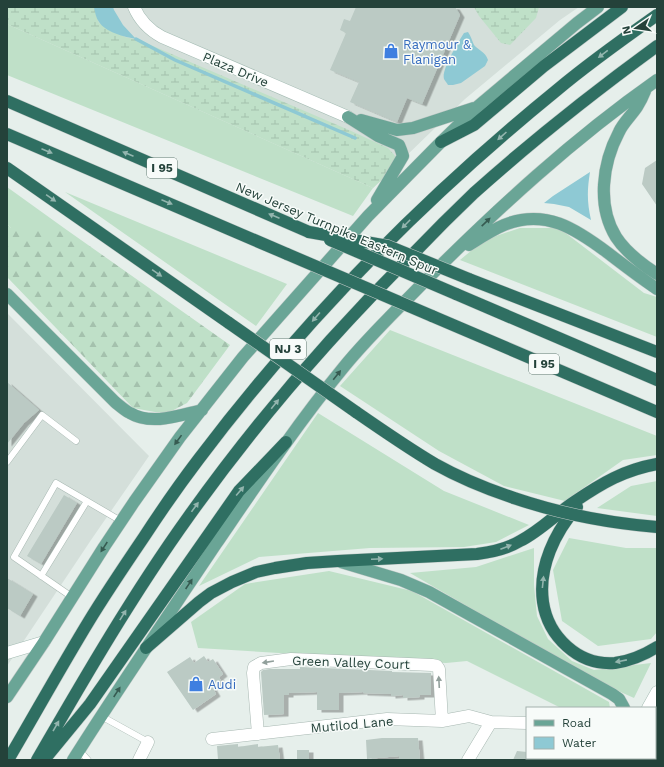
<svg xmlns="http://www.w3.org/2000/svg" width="664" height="767" viewBox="0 0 664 767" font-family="'Work Sans',sans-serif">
<defs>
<pattern id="forest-firs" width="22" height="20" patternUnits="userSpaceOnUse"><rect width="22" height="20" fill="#bfe0c8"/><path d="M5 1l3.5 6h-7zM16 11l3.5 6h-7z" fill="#a4c1ad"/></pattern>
<pattern id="wetland-marsh" width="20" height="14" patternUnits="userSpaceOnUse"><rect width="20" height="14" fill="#bfe0c8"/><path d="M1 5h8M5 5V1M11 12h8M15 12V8" fill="none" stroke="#a4c1ad"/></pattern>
<filter id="shadow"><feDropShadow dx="4.5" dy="2.5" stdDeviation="0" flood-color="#0004"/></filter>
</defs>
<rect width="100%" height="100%" fill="#e6efeb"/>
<path fill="#d4dfda" d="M7 7H579L560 20 465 99 373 188 7 24Z
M7 313 149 456 91 540 7 666Z"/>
<path fill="#bfe0c8" d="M7 24 373 188 353 216 7 75Z
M7 187 64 228H11L7 224Z
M65 192 287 284 256 326Z
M520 228H559L644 293 657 297V337L460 260 484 240Z
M390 330 657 436V455L623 460 565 501 504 486 439 451 340 386Z
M318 413 444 491 529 525 496 542 464 547 370 548 259 557 199 586Z
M657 481V516L597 508 631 486Z
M569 538 626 548H657V632L651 639 598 646 562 621 553 570Z
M534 548V585L537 616 548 639 572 661 594 670 651 663 634 698 596 681 410 573 476 567Z
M329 571 412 591 609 702 610 708H561L467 661 446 663 198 648 191 622 245 584Z"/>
<path fill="url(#forest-firs)" d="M7 224 11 228H64L230 345 187 403 166 414 133 408 7 277Z"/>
<path fill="url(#wetland-marsh)" d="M7 7H94L99 23 125 37 139 40 349 130 388 148 396 157 388 174 373 188 7 24Z
M474 7H539L536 18 510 45 501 43 479 16Z"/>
<path fill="#8ec9d4" d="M94 7H113L114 10 123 25 136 39C125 37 105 32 99 22 96 18 95 12 94 7Z
M468 32C471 36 472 41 474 45 479 51 485 51 488 60L485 66 461 83 453 85H448C447 83 445 81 444 79 441 70 459 41 464 33Z
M590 172C587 191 587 202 591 220L569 207 554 204 544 203 553 196Z"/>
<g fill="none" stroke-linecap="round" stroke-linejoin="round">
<path stroke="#8ec9d4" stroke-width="3.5" d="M136 39 175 60 355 138"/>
</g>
<path fill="#bbcac4" filter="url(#shadow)" d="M356 7H455L460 15 422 104 407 98 397 122 350 102 359 82 330 70 346 33 340 30 344 19 350 21Z
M657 160V206L642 184 645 168Z
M7 382 39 410 24 423 7 444Z
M64 495 77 503 41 564 27 556Z
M7 578 33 594 20 616 7 608Z
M204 656 208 662 213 659 223 674 219 677 221 681 212 687 216 694 193 710 167 672 190 657 194 663Z
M300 667 392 671V672L431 673V695H420V697L403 698V695L391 696V694L363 693V692L339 693V710H317V692L289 693V695H284V714L264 715 261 672 263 670 270 669H300Z
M382 738H418L420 760H399V756L367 759 366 740Z
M238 744V747L258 744V747L278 745 280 760H218L217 746Z
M297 750H309V760H297Z
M517 751 527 752V758H543V760H513Z"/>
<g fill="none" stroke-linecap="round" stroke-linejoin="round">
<g stroke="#a8b8b2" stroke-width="7">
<path id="lane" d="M7 462 42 415 76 441
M41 576 87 501
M72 597 14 557 56 483 121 521
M655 713 657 714
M101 716 148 742
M79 750 88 760"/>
</g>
<g stroke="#a8b8b2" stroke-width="13">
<path id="street" d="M258 734 253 673 254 667 261 663 291 659 432 665 437 666 439 669 442 721
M212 739 387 719 442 721 469 716 491 722 527 723
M139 760 148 742
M468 760 491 722"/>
</g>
<g stroke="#a4bbb3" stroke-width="13">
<path id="secondary" d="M134 7C140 21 149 30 162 37L348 117
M7 653 44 642
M648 708 657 692
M619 760 620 758"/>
</g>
<g stroke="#c2cac8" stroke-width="13">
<path id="primary" d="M645 91C643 96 640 102 637 107 631 116 623 123 619 132 602 164 597 206 616 237 625 251 643 265 657 274
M348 117 378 136 399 145 401 150 403 156 377 200
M361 120 397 130 413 128 474 108
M469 245C480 238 492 230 504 225 545 208 576 229 608 253 621 263 634 273 647 282L657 289
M7 294 115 402C120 406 124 410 130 413 152 426 180 415 202 410
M341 562 401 580 429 592 612 694 619 699 624 708
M7 697 44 642 104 547 134 502 180 437 243 357 368 216 441 142 477 107 577 23 598 7
M73 760C119 687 168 616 216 544 257 484 297 424 343 368 368 337 397 310 424 282 497 209 573 139 657 80"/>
</g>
<g stroke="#c2cac8" stroke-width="13">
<path id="highway" d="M7 101 309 232
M7 134 287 254
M441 142 474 125 544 66 622 7
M7 168 229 323
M469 279 657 352
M456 294 657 380
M432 316 657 412
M356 412C382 430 408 448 435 464 460 478 487 489 514 498
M577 507C555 532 538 567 543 602 548 636 578 666 615 663 630 661 644 655 657 647
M146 648 199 602 211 593 232 582 256 572 275 568 307 563 338 561 477 554C492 552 507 549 520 541 540 531 556 514 574 502 602 483 624 470 657 464
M8 760C35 714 61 667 89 621 106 593 125 565 144 537 161 511 179 485 198 460 302 322 423 199 557 90 589 63 623 39 657 15
M37 760C85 677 133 594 189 516 256 422 331 335 413 254 433 233 453 213 474 193 532 141 594 92 657 46
M44 760 90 704 239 491 286 442"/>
</g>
<use href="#lane" stroke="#fff" stroke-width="6"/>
<use href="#street" stroke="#fff" stroke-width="12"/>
<use href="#secondary" stroke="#fff" stroke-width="12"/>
<use href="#primary" stroke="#6aa596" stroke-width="12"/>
<use href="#highway" stroke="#2f6f62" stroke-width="12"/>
<g stroke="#c2cac8" stroke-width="13" stroke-linecap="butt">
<path id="highway-bridge" d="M309 232 388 246 469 279
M330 240 456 294
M287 254 432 316
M229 323 356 412
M514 498C561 514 608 523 657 527"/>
</g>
<use href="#highway-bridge" stroke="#2f6f62" stroke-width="12"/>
</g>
<defs><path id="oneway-solid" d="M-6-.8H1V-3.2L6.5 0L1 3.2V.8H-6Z"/></defs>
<g fill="#93b5ae">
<use href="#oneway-solid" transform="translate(603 54) rotate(143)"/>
<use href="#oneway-solid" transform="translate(502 136) rotate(138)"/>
<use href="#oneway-solid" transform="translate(47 151) rotate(23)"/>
<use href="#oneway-solid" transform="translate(128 154) rotate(-157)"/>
<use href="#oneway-solid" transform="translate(51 198) rotate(35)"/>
<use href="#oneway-solid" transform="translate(167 202) rotate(23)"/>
<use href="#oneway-solid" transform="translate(274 216) rotate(-157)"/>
<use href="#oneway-solid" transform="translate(406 224) rotate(135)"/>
<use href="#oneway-solid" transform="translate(157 273) rotate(35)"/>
<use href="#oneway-solid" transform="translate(316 317) rotate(131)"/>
<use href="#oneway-solid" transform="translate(275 404) rotate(-51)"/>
<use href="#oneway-solid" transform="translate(240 491) rotate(-50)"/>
<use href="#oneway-solid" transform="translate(195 507) rotate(-54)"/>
<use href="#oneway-solid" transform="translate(506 547) rotate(-21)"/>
<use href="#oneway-solid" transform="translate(377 559) rotate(-3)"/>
<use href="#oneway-solid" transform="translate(543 582) rotate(-84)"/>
<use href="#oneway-solid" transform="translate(123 615) rotate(-58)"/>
<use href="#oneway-solid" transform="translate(621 661) rotate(169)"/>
<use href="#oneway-solid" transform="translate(56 726) rotate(-60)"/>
</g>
<g fill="#365b51">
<use href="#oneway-solid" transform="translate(486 222) rotate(-44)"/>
<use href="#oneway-solid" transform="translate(337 375) rotate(-51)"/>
<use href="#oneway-solid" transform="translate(178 440) rotate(126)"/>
<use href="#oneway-solid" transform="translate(104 547) rotate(123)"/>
<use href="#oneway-solid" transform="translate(189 584) rotate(-56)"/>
<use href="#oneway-solid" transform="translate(117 692) rotate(-57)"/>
</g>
<g fill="#92a09c">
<use href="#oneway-solid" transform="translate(268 662) rotate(171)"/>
<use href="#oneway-solid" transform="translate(439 682) rotate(-93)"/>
</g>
<defs>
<g id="shop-bare" transform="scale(1.2)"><path d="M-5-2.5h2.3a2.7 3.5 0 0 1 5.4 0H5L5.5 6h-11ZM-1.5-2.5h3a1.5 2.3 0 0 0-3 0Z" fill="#3f7fe0" stroke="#f7fbf9" stroke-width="2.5" paint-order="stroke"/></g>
</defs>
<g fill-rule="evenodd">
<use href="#shop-bare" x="391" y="51"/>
<use href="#shop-bare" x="196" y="684"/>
</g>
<g text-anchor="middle" stroke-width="3" stroke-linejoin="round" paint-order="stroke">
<g fill="#f7fbf9" stroke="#637a73" stroke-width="1">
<rect x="147" y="158" width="30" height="20" rx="3"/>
<rect x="270" y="339" width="36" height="20" rx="3"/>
<rect x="529" y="354" width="30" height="20" rx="3"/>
</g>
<g font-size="12" font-weight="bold" fill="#24423a">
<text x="162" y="172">I 95</text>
<text x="288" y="353">NJ 3</text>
<text x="544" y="368">I 95</text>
</g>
<g font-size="13" fill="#366cbe" stroke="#f7fbf9" text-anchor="start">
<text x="403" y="49">Raymour &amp;<tspan x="403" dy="15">Flanigan</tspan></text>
<text x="208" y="689">Audi</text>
</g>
<g font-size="13" fill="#24423a" stroke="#f7fbf9">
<text transform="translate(236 69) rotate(23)" y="5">Plaza Drive</text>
<text transform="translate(337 228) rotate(23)" y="5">New Jersey Turnpike Eastern Spur</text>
<text transform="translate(351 662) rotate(2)" y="5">Green Valley Court</text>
<text transform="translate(352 724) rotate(-5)" y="5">Mutilod Lane</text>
</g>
</g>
<rect width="664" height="767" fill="none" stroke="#24423a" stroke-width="16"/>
<rect x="526" y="707" width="130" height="52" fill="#f7fbf9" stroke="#a3b1ad"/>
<rect x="534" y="720" width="20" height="6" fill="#6aa596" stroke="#a3b1ad"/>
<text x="562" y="727" font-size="12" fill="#24423a">Road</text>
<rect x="534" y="737" width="20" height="12" fill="#8ec9d4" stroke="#a3b1ad"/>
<text x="562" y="747" font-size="12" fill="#24423a">Water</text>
<g transform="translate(636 28) rotate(257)" stroke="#f7fbf9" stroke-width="3" paint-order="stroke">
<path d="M0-3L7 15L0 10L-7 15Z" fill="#24423a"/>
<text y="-6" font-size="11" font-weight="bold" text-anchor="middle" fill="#24423a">N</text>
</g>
</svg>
